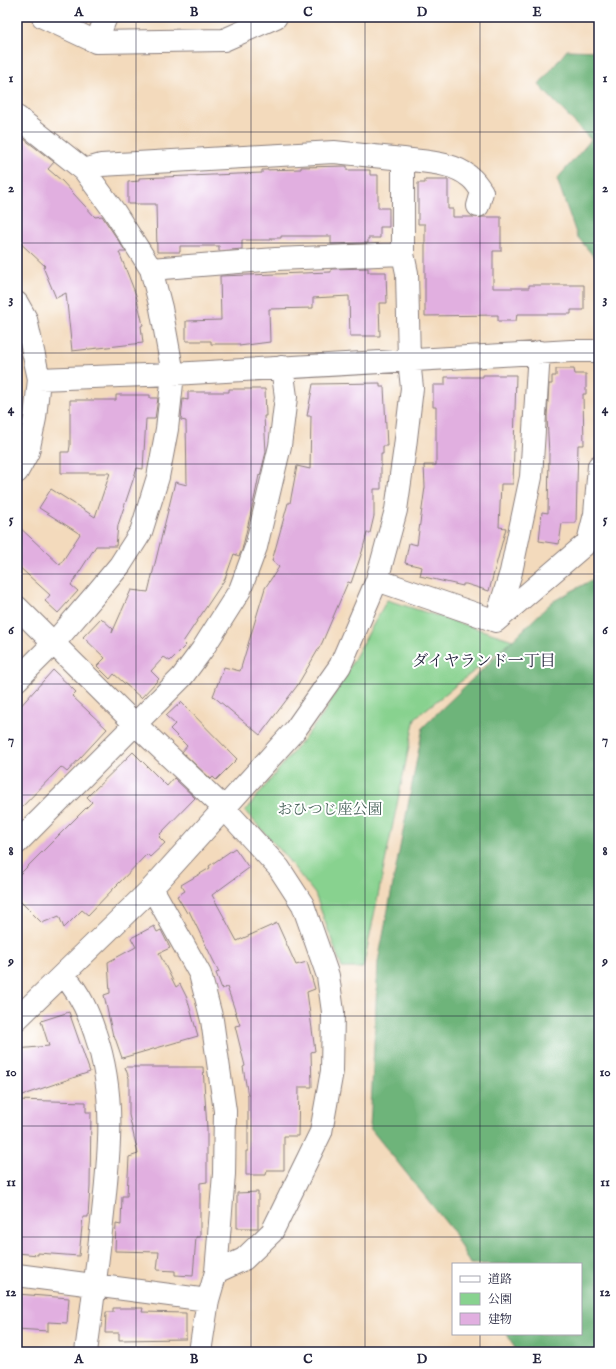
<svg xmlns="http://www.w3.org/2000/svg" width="616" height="1369" viewBox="0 0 616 1369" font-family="'IM FELL English','Noto Serif JP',serif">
<rect width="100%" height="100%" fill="#fff"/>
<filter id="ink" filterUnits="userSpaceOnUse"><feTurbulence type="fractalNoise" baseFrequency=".025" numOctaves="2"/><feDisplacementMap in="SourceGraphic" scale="8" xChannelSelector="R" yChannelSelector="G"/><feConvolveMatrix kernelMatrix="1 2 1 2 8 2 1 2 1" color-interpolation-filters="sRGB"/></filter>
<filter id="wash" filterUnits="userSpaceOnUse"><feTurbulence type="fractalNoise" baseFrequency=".012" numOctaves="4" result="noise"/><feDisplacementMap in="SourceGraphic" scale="16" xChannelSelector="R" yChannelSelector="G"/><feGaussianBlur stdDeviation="0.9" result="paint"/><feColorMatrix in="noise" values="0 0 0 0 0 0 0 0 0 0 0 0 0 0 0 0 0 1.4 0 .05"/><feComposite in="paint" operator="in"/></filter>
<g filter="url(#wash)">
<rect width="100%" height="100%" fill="#f3dabc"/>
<path fill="#88d28f" stroke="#557a65" d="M387 600 513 640 415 718 363 968H342L315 894 281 851 245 811 323 715Z"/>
<path fill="#6eb47a" stroke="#486b5a" d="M567 50 599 51V263L577 236 557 179 591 140 539 85Z
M599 576V1352H517L507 1334H581V1264H470L452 1230 370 1128 378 962 423 727 552 602Z"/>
<g id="blocks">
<path fill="#e1afe0" d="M24 139 54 162 48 169 62 181 95 217 102 216 126 252H119L136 295 143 325 141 326 143 343 72 351 66 293 56 298 43 267 45 266 17 240V148Z
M347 166V170H370V175H378V208H389V227H380V238H368V243L331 244V236H281V238H271V240H242V249L219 251V246H180V252H157L156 204H128V182L139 181V178L262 173V170L301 169V167Z
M425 180H448V209H453V217H501V251H493V288H529V285H584V310H571V314H517L516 321H498V315L425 316V224H418V183H425Z
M368 268V272H386L387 303H379L380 336H350L349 296 313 298V308L269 309 270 342 239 346V344H211V341H186V321L221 320 220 276 331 272V269Z
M556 369H574L575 374H586V394H583L584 445H578L576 523H562L559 544 539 541 542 512 548 513 549 454 547 417 549 384H552V376H556Z
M483 375H516L513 484H501L499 527 506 528 489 591 466 584H463V586L420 576 422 567 405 563 409 543 417 545 425 487 424 465H436V407H433V385H445V377H483Z
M380 383V387H384L387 446H383V454H381V489H374V516L370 533H367L362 552 351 583 348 582 322 643 297 686 260 735 213 696 224 667 240 671 265 588 279 567 272 561 288 503H290L297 466 310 469 311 416H307L313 384Z
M229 389H265L266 416H264L266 452 260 476 259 475 255 495 242 550 239 556 234 554 225 579 183 642 186 645 170 661 164 657 151 671 159 679 141 698 114 674 110 679 97 666 105 658 83 637 101 618 113 629 112 633 131 590 148 592 175 482 187 485 186 421 181 420 183 399 188 400V392H229Z
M116 395H150V398H158L155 419H146L143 469 137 468 118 525 116 546H96L71 585 78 591 58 613 45 601 50 595 17 565V525L60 565 80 534 39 508 51 489 95 517 110 473H61V452H69L70 446V400H116Z
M53 670 76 692 72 696 107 729 67 772 61 767 17 812V710Z
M181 702 237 759 216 780 213 777 211 779 182 752 187 746 170 729 175 724 166 716Z
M133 752 167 786 174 778 195 798 160 834 161 835 159 837 165 843 150 857 147 854 88 915 82 910 64 928 59 916 42 923 17 898V877L92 802 87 797Z
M235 848 249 868 212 895 237 941 277 923 296 965 307 962 315 989 307 992 315 1051 311 1052 312 1087H299L298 1136H284V1170H267L266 1175H246V1151H248V1096L243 1067 245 1066 235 1026 240 1025 227 987 222 989 216 973 219 972 189 911 187 913 177 896 185 891 181 885 210 868 209 866Z
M154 926 157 932 161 930 170 948 159 953 176 987 180 984 187 998 198 1036 122 1058 114 1035 113 1036 104 995 110 993 108 962 136 947 131 938Z
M69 1012 90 1072 17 1097V1049L49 1046 41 1021Z
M125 1067H203L207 1128V1182L200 1183V1237H196L193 1276 175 1275V1271L157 1270 159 1252 115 1251 116 1224 121 1225 122 1196H127L129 1157 138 1154 129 1115V1078Z
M17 1100 86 1102V1112H91L90 1187 88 1217H83L79 1256 38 1253V1255L17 1253Z
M258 1192V1228H237V1193Z
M17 1294 69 1298 67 1323 48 1322V1331L17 1329Z
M113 1308H143L142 1312 186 1313V1339L119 1340V1333H105L106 1312H113Z"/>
</g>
</g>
<g filter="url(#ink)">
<use href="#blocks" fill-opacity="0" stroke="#8a7e7c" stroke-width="1"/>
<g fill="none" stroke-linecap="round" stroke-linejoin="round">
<g stroke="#8a7e7c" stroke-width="24">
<path id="minor" d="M43 17 96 42 224 40 276 17
M96 42 106 17
M17 117 84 170 114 211 151 269 161 308 173 374 167 429 158 477 141 532 120 565 95 595 53 644 17 680
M403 159C424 162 453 162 470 177 475 181 479 187 482 192L478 206
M151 269 276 259 403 254
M17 303 26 319 39 379 35 418 28 452 17 472
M39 379 173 374 571 351H599
M377 580 496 621 588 542 595 514 599 466
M17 607 135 724 224 808 279 868 303 905 328 976 333 1012 332 1071 321 1132 272 1232 244 1259 216 1272
M496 621 511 572 531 477 539 352
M17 843 182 677 202 650 240 590 256 547 280 446 286 397 282 367
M152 888 200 974 212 1020 225 1111 224 1174 216 1272 208 1300 200 1352
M63 975C79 991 88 1011 95 1033 117 1096 109 1157 102 1222 97 1266 92 1309 86 1352
M17 1019 152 888 295 730 340 666 377 580 396 510 405 447 412 388 409 360 407 273 403 254V159L334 152 101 165 84 170
M17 1275 208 1300"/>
</g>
<use href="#minor" stroke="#fff" stroke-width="22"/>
</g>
</g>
<path fill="none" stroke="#22223b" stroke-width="1" stroke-opacity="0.55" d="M136 17V1352M251 17V1352M365 17V1352M480 17V1264M17 132H599M17 243H599M17 353H599M17 464H599M17 574H599M17 684H599M17 795H599M17 905H599M17 1016H599M17 1126H599M17 1237H599M480 1334V1352"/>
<g text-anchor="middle" stroke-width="4" stroke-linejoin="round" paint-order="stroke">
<g font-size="15" fill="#466058" stroke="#fff">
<text x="330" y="814">おひつじ座公園</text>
</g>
<g font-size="16" fill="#22223b" stroke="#fff">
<text x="484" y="666">ダイヤランド一丁目</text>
</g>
</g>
<rect width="616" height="1369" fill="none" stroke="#fff" stroke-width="44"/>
<rect x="452" y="1263" width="130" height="72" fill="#ffffff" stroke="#a7a7b1"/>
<rect x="460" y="1276" width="20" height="6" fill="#ffffff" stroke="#a7a7b1"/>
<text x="488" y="1283" font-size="12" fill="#22223b">道路</text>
<rect x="460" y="1293" width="20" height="12" fill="#88d28f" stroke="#a7a7b1"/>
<text x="488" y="1303" font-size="12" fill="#22223b">公園</text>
<rect x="460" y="1313" width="20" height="12" fill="#e1afe0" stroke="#a7a7b1"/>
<text x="488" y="1323" font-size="12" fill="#22223b">建物</text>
<rect x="22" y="22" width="572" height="1325" fill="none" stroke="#22223b" stroke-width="1.5"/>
<g font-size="13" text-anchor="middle" font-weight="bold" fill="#22223b">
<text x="79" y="16">A</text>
<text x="194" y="16">B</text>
<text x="308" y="16">C</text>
<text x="422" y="16">D</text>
<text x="537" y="16">E</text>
<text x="11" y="82">1</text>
<text x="605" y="82">1</text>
<text x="11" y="192">2</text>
<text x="605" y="192">2</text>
<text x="11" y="303">3</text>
<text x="605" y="303">3</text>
<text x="11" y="413">4</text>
<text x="605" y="413">4</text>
<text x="11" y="523">5</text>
<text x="605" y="523">5</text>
<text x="11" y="634">6</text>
<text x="605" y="634">6</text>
<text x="11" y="744">7</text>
<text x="605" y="744">7</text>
<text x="11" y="855">8</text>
<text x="605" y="855">8</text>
<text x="11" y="965">9</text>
<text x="605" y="965">9</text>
<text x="11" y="1076">10</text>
<text x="605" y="1076">10</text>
<text x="11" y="1186">11</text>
<text x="605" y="1186">11</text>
<text x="11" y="1296">12</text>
<text x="605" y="1296">12</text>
<text x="79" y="1363">A</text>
<text x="194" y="1363">B</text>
<text x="308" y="1363">C</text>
<text x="422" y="1363">D</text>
<text x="537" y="1363">E</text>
</g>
</svg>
